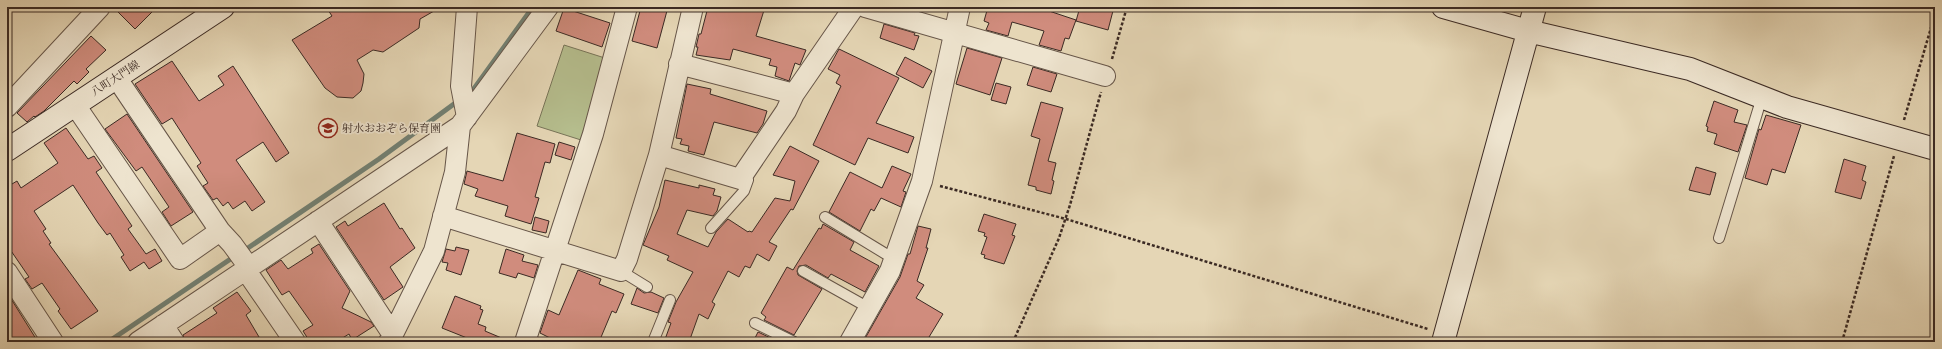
<svg xmlns="http://www.w3.org/2000/svg" width="1942" height="349" viewBox="0 0 1942 349" font-family="Vollkorn,'Noto Serif JP',serif">
<rect width="100%" height="100%" fill="#e5d6b5"/>
<filter id="stains"><feTurbulence type="fractalNoise" baseFrequency=".005" numOctaves="4"/><feColorMatrix values="0 0 0 0 .2 0 0 0 0 .09 0 0 0 0 .02 0 0 0 .5 -.17"/></filter>
<radialGradient id="worn" r=".72"><stop offset=".6" stop-color="#630" stop-opacity="0"/><stop offset="1" stop-color="#630" stop-opacity=".3"/></radialGradient>
<path fill="#b5bd8d" stroke="#787458" d="M564 45 608 59 581 140 537 126Z"/>
<g fill="none" stroke-linecap="round" stroke-linejoin="round">
<path stroke="#728073" stroke-width="5" d="M468 94 473 90 533 7
M242 252 379 159 458 101
M108 342 235 256"/>
</g>
<path fill="#d08c7d" stroke="#3b2a24" d="M113 7H157L135 29Z
M326 7H441L420 19 419 28 383 52 373 50 357 60 364 74 363 83 361 91 353 98 337 97 325 88 292 40 332 16Z
M641 7H668L657 48 632 41Z
M708 7H765L756 36 806 50 800 65 795 63 789 81 775 76 777 67 769 65 771 59 733 49 730 60 696 55 698 47H696L699 34H701Z
M988 7H1047L1046 10 1076 20 1069 39 1065 38 1061 51 1039 45 1044 31 1012 22 1008 36 986 30 989 23 984 21Z
M1080 7H1114L1108 30 1076 21Z
M564 8 610 23 602 47 556 31Z
M884 24 915 33 914 35 919 36 914 50 880 38Z
M91 36 106 50 86 69 89 72 77 84 74 81 44 111 35 117 34 116 27 122 17 113Z
M967 48 1002 58 990 95 956 84Z
M839 49 899 78 876 123 914 137 908 153 868 138 855 165 813 145 841 86 836 83 840 75 828 69Z
M905 57 932 71 923 88 896 74Z
M172 61 199 101 224 85 218 76 233 66 289 153 276 162 263 142 236 160 265 202 252 211 245 201 233 209 228 202 223 206 217 198 213 200 203 186 208 183 197 166 201 163 172 118 162 124 135 84Z
M1033 67 1057 74 1051 92 1027 85Z
M996 83 1011 87 1006 104 991 100Z
M687 84 711 89 710 94 767 111 763 124 757 133 714 122 704 155 688 151 689 146 680 144 682 139 676 138Z
M1714 101 1738 110 1734 122 1747 125 1738 152 1714 144 1717 134 1707 131 1708 127 1706 126Z
M1041 102 1063 108 1048 161 1056 163 1052 180 1054 181 1051 194 1036 190V187L1028 185 1040 139 1031 136Z
M127 114 193 212 171 226 162 212 169 207 142 167 136 171 105 129Z
M1766 115 1801 125 1785 173 1772 169 1767 185 1745 178 1759 129 1761 130Z
M66 128 88 159 94 156 102 168 96 172 132 226 128 229 146 254 155 249 162 261 149 269 144 262 130 271 121 257 124 255 110 233 107 235 98 223 73 185 34 211 46 229 43 231 51 243 49 244 98 311 71 329 58 311 60 309 42 283 32 289 25 279 29 277 7 245V187L17 181 21 188 58 163 44 143Z
M517 133 555 144 550 163 545 162 535 197 539 198 531 224 505 216 508 206 475 196 478 189 464 184 467 171 503 181Z
M559 142 575 147 571 160 555 155Z
M790 146 819 161 793 210 791 209 769 242 777 246 769 261 757 254 750 268 745 266 739 277 728 271 712 302 715 304 708 319 699 314 689 342H664L671 323 668 322 676 302 693 272 667 260 669 256 643 245 659 207 665 180 699 188V185L715 189 713 195 721 197 717 211 713 216 687 210 677 234 708 247 716 232 728 219 748 232 749 231 752 232 775 198 790 201 795 181 773 175Z
M1844 159 1866 166 1862 180 1866 182 1861 199 1835 192Z
M892 166 911 174 903 191 906 192 901 207 881 198 874 211 871 209 860 231 829 212 850 172 882 188Z
M1696 167 1716 173 1710 195 1689 190Z
M384 203 400 229 402 228 415 248 390 267 403 287 384 300 336 227 345 221 348 226Z
M984 214 1016 224 1012 235 1015 236 1004 264 984 258 985 255 981 254 987 237 984 236 985 233 978 231Z
M535 217 549 221 546 233 532 230Z
M823 224 854 242 850 250 879 266 865 292 831 274 828 278 806 265 799 266 797 271 798 275 822 289 794 335 764 320 766 317 761 313 787 267 793 270 819 228 821 229Z
M918 226 931 229 926 248H928L917 281 924 285 916 298 943 314 926 342H863L900 277 908 254H910Z
M319 244 350 291 342 308 371 322 374 326 352 340 349 334 336 342H310L303 331 313 325 289 291 282 295 266 270 281 260 288 269 313 253 311 249Z
M456 247 469 250 461 275 446 270 448 263 442 262 446 249 455 251Z
M506 249 524 255 522 261 538 265 534 278 518 273 516 278 499 273Z
M578 270 601 279 599 284 624 294 616 313 612 311 599 342H558L540 333 548 310 559 315Z
M637 288 644 293 651 292 664 298 658 313 631 304Z
M237 292 251 311 246 315 262 342H185L183 335 217 313 213 308Z
M7 293 13 302 38 342H7Z
M455 296 481 306 480 309 483 310 478 324 486 327 485 331 511 342H477L442 328Z
M758 332 779 342H753Z"/>
<g fill="none" stroke-linecap="round" stroke-linejoin="round">
<g stroke="#665548" stroke-width="12">
<path id="lane" d="M825 217 894 259
M711 228 744 191 748 180 744 176
M1719 238 1762 97
M621 271 647 287
M803 271 869 308
M755 323 794 342
M653 342 670 300"/>
</g>
<g stroke="#665548" stroke-width="22">
<path id="street" d="M865 7 1105 76
M679 64 794 94
M75 105 180 259 220 231 116 77
M7 107 100 7
M467 117 461 86 467 7
M460 126 548 7
M659 155 740 179 786 111 794 94 854 7
M443 216 621 271 627 259 659 155 693 7
M318 221 393 335
M220 231 232 244 248 266
M245 269 295 342
M7 272 53 342
M163 325 174 342
M138 342 460 126 455 172 434 251 389 342
M525 342 593 134 627 7
M850 342 890 271 922 181 960 7"/>
</g>
<g stroke="#3b2a24" stroke-width="24">
<path id="secondary" d="M1443 7 1528 31 1690 69 1787 107 1935 149
M7 150 223 7
M1443 342 1535 7"/>
</g>
<path stroke="#3b2a24" stroke-width="2.5" stroke-dasharray="3 2" stroke-linecap="butt" d="M1112 59 1127 7
M1904 120 1935 14
M940 186 1066 219 1428 329
M1464 339 1474 342
M1013 342 1059 238 1070 205 1101 92
M1842 342 1894 156"/>
<use href="#lane" stroke="#eee4cf" stroke-width="10"/>
<use href="#street" stroke="#eee4cf" stroke-width="20"/>
<use href="#secondary" stroke="#eee4cf" stroke-width="22"/>
</g>
<defs>
<g id="school-ring" transform="scale(1)"><circle r="9.5" fill="#eee4cf" stroke="#8f2418" stroke-width="1.5"/><path d="M0-5L7-2L0 1L-7-2ZM-4 1L0 2.5L4 1V4Q0 6-4 4Z" fill="#8f2418"/></g>
</defs>
<g fill-rule="evenodd">
<use href="#school-ring" x="328" y="128"/>
</g>
<g text-anchor="middle" stroke-width="3.5" stroke-linejoin="round" paint-order="stroke">
<g font-size="11" fill="#3b2a24" stroke="#eee4cf">
<text transform="translate(115 78) rotate(-33)" y="4">八町大門線</text>
</g>
<g font-size="11" fill="#3b2a24" stroke="#eee4cf" text-anchor="start">
<text x="342" y="132">射水おおぞら保育園</text>
</g>
</g>
<rect width="1942" height="349" fill="none" stroke="#e5d6b5" stroke-width="24"/>
<rect x="8" y="8" width="1926" height="333" fill="none" stroke="#3b2a24" stroke-width="2"/>
<rect x="12" y="12" width="1918" height="325" fill="none" stroke="#3b2a24"/>
<rect width="100%" height="100%" filter="url(#stains)"/>
<rect width="100%" height="100%" fill="url(#worn)"/>
</svg>
